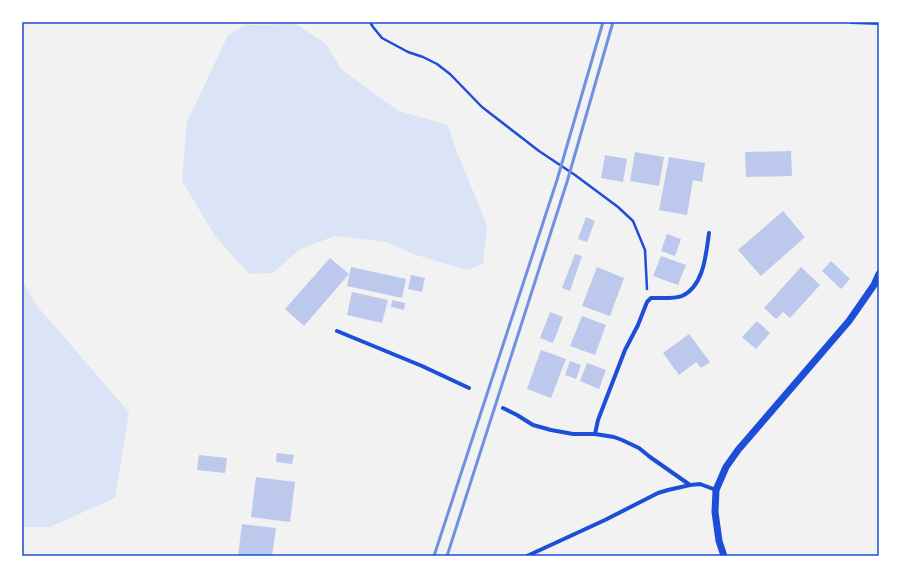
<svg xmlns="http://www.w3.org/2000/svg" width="901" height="578" viewBox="0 0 901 578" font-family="'Fira Sans Condensed',sans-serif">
<rect width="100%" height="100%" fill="#f2f2f2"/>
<path fill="#dbe4f7" d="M296 24 326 44 342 70 399 111 448 125 457 152 487 225 483 264 467 270 413 254 386 242 335 236 300 249 273 273 249 274 215 236 182 181 187 122 228 35 245 25Z
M22 281 37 306 129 412 115 498 50 527H22Z"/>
<path fill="#bdc9ec" d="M791 151 792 176 746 177 745 152Z
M635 152 664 157 659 186 630 181Z
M605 155 627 159 623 182 601 178Z
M669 157 705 163 702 182 693 180 687 215 659 210Z
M783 211 805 237 761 276 738 250Z
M586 217 595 221 587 242 578 239Z
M667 234 681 239 675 256 661 251Z
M575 254 582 256 570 291 562 288Z
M661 256 686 265 678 285 653 276Z
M330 258 349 274 304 326 285 309Z
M831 261 850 279 841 289 822 271Z
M351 267 406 279 402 298 347 286Z
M597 267 624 278 610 316 582 306Z
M801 267 820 285 790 318 783 312 776 319 764 308Z
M411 275 425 278 422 292 408 289Z
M352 292 388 300 382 323 347 315Z
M392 300 405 303 404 310 391 307Z
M550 312 563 317 553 343 540 338Z
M582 316 606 325 595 355 570 346Z
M757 321 770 333 756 349 742 337Z
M689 334 710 362 701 368 696 362 679 375 663 353Z
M541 350 566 359 551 398 527 389Z
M570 361 581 365 576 379 565 375Z
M587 363 606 370 599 389 580 381Z
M277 453 294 455 292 464 276 462Z
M199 455 227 458 225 473 197 470Z
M256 477 295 482 290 522 251 517Z
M242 524 276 528 272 556H238Z"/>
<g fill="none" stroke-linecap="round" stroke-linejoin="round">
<path stroke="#1d4ed8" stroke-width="2.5" d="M370 22 373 27 382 38 408 52 423 57 437 64 450 74 482 107 539 151 575 175 618 207 633 221 645 250 647 289"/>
<path stroke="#1d4ed8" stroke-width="4" d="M851 22 879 23
M337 331 422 366 469 388
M503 408 517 415 533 425 551 430 573 434H595L614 437 622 440 639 448 650 457 690 485
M595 434 598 420 625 350 638 325 647 302 651 298C659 298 675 299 682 296 704 286 706 254 709 233
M527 556 605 520 658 493 668 490 690 485 700 484 716 490"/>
<path stroke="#1d4ed8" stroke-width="7" d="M724 556 719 541 715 512 716 490 726 467 738 450 849 321 874 285 879 274"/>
<path stroke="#7290e2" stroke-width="3" d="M434 556 557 180 603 22
M447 556 567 182 613 22"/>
</g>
<rect width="901" height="578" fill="none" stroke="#ffffff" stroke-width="46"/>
<rect x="23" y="23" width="855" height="532" fill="none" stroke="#1d4ed8" stroke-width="1.5"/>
</svg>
